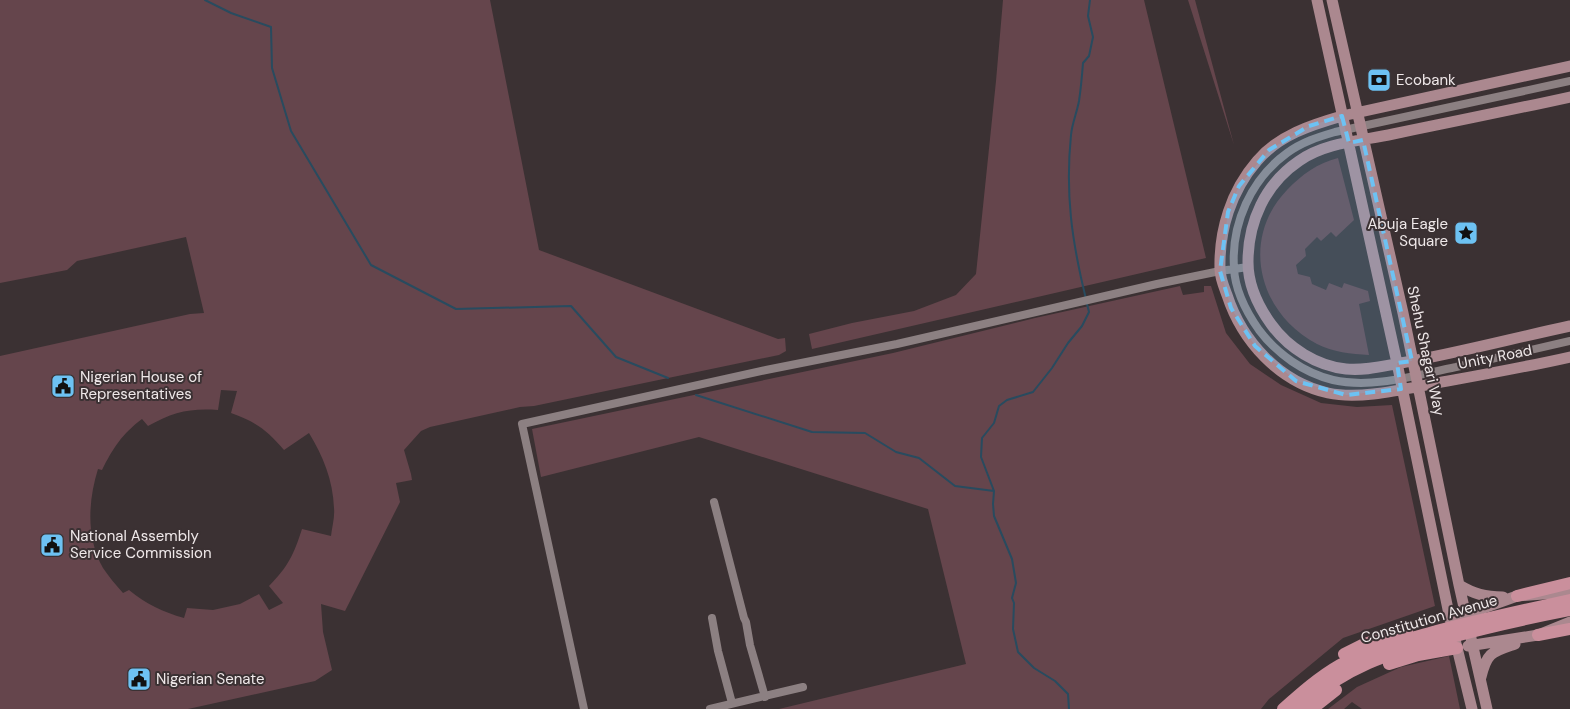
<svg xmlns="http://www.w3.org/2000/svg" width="1570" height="709" viewBox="0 0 1570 709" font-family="'DM Sans',sans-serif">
<rect width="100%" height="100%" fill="#3b3133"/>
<path fill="#65454c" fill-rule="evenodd" d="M0 0H490L539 250 778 339 785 338 786 351 779 355 534 406 520 407 430 427 421 431 404 450 411 474 412 480 396 483 400 502 345 611 321 604 323 632 332 670 315 681 188 709H0V356L190 314 204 313 186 237 77 261 67 270 0 283ZM221 390 237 391 231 413C256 422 267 430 284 450L309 433C323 456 333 480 334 508 335 517 332 527 331 536L302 529C294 554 288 567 269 586L283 603 269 610 259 594 240 604 213 610 187 608 184 618C163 612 146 604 129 590L123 593C116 585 109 577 103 568 86 538 88 501 98 469L102 470C113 448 122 434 142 419L148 426C173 412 190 408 218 410Z
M1003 0H1144L1206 258 812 349 809 334 852 323 914 311 956 295 976 274 996 81Z
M1188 0H1195L1234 145Z
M1338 158 1354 220 1336 237 1331 232 1321 241 1317 237 1305 249 1306 256 1296 265 1298 274 1310 277 1312 284 1326 290 1329 283 1342 288 1344 283 1368 291 1370 301 1359 304 1369 355C1351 354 1333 352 1317 344 1258 313 1240 239 1287 190 1301 175 1318 163 1338 158Z
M1180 286 1183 295 1204 292V286H1211L1226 333 1250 364 1281 385 1321 403 1357 407 1392 405 1435 606 1343 638 1269 699 1261 709H779L966 664 928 509 699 437 541 477 532 429 893 353 1035 318Z
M1449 656 1460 709H1362L1352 702 1344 709H1328L1357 687 1401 667Z"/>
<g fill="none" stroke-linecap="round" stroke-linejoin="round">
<path stroke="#284b5f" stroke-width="2" d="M205 0 231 13 271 27 272 68 291 131 371 265 456 309 571 306 616 357 668 378
M1086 299C1072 242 1065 194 1071 135 1072 124 1077 112 1079 101 1081 88 1082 76 1083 63L1089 56 1093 37 1088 16 1090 0
M696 395 812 432 865 433 896 452 919 458 955 486 994 491
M1069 709 1068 694 1055 681 1034 668 1018 652 1013 629 1014 603 1012 598 1016 583 1012 559 994 516 993 504 994 491 981 457 982 438 994 423 999 406 1007 400 1033 392 1052 368 1068 343 1082 326 1089 312 1087 304"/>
<path stroke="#8c8082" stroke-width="8" d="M1570 81 1335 132C1318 137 1302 142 1287 153 1251 179 1231 224 1234 268 1235 290 1247 313 1259 330 1277 354 1304 373 1333 380 1373 389 1416 375 1456 367 1494 358 1532 350 1570 341
M714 502 744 618 746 622 750 645 765 697
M712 618 718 651 732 703
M584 709 522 424 766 370 897 344 1157 284 1220 271 1248 267
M710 709 803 687"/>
<path stroke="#ab888f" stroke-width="11" d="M1317 0 1397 363 1450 619 1472 709
M1332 0 1403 313 1459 585 1487 709
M1570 66 1342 116C1311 125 1279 135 1257 161 1231 191 1219 230 1220 269 1220 278 1224 287 1227 295 1242 341 1279 382 1328 393 1361 400 1404 389 1437 383 1481 375 1526 367 1570 357
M1570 97C1511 110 1452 122 1393 134 1362 141 1326 142 1299 161 1265 184 1248 222 1248 262 1248 285 1258 306 1271 324 1288 348 1317 366 1346 369 1365 371 1383 366 1401 363 1458 353 1514 338 1570 326
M1459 585C1474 594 1485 597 1503 597
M1458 617 1517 596 1570 592
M1468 646 1538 635 1570 622
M1481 677C1487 652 1492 652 1515 644"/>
<path stroke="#ca8f9c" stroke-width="12" d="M1517 596 1570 583
M1538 635 1570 629
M1344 654 1362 645 1407 630
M1389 664 1418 655 1457 648
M1283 709C1301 693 1319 677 1340 665 1369 649 1401 641 1433 632 1478 620 1524 610 1570 600
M1298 709C1345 667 1388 653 1448 638 1488 627 1529 618 1570 610
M1312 709 1336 690"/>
</g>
<path fill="#6dc2f3" fill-opacity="0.2" stroke="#6dc2f3" stroke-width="4" stroke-dasharray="10 6" stroke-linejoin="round" d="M1342 116 1349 143 1363 140 1412 361 1397 363 1401 389 1346 395 1296 381 1255 346 1231 308 1220 271 1228 212 1239 186 1269 150 1309 126Z"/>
<defs>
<g id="bank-square" transform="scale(1.25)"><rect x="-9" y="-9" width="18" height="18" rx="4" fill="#6dc2f3" stroke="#3b3133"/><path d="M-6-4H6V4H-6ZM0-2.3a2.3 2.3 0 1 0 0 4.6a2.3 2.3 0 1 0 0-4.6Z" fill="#111"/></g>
<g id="sight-square" transform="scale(1.25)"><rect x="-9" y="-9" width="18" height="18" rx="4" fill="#6dc2f3" stroke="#3b3133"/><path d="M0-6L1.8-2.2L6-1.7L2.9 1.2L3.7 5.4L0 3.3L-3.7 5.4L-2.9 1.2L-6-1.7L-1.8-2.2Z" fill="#111"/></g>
<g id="civic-square" transform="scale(1.25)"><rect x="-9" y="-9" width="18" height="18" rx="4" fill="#6dc2f3" stroke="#3b3133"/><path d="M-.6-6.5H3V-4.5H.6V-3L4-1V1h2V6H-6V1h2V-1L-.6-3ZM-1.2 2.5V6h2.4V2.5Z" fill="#111"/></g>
</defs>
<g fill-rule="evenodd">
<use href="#bank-square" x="1379" y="80"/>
<use href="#sight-square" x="1466" y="233"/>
<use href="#civic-square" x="63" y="386"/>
<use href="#civic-square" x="52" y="545"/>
<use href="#civic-square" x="139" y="679"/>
</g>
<g text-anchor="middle" stroke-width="4" stroke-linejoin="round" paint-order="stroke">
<g font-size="15" fill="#efe8e9" stroke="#3b3133" text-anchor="start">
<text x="1396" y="85">Ecobank</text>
<text x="1448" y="229" text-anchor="end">Abuja Eagle<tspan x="1448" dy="17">Square</tspan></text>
<text x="80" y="382">Nigerian House of<tspan x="80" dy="17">Representatives</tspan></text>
<text x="70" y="541">National Assembly<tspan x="70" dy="17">Service Commission</tspan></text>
<text x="156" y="684">Nigerian Senate</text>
</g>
<g font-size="15" fill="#efe8e9" stroke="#3b3133">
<text transform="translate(1426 351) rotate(78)" y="5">Shehu Shagari Way</text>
<text transform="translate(1495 357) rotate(-11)" y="5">Unity Road</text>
<text transform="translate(1429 619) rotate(-16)" y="5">Constitution Avenue</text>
</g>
</g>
</svg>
